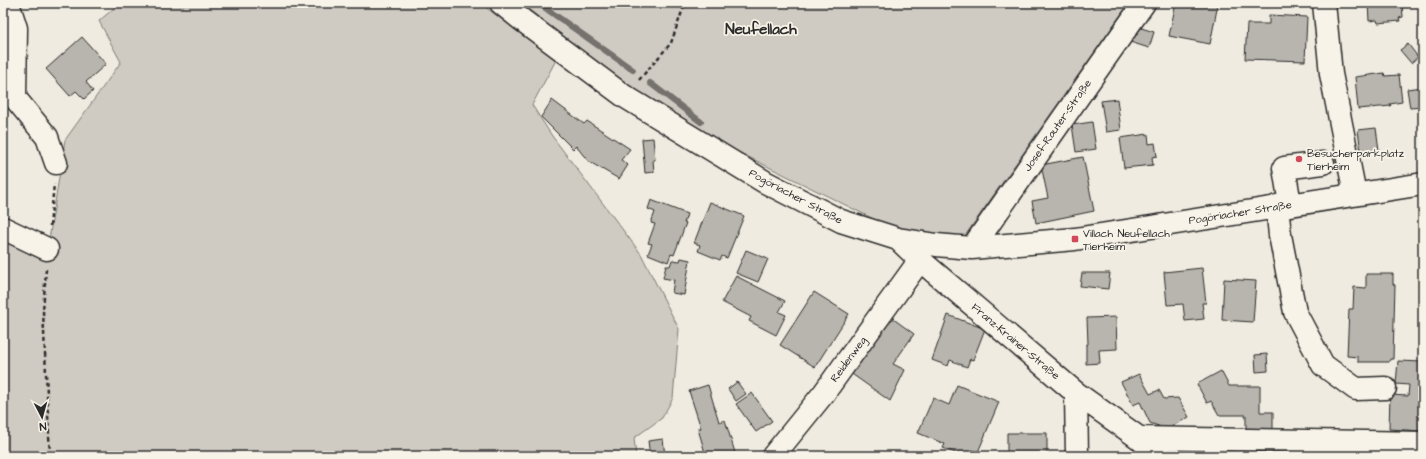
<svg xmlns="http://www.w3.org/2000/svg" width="1426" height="459" viewBox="0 0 1426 459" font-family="'Architects Daughter',sans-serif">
<rect width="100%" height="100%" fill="#efebe0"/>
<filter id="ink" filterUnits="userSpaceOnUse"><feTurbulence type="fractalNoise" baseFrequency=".025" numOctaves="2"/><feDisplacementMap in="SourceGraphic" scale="8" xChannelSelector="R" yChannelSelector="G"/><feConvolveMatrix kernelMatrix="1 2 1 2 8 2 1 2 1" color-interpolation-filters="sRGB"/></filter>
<g filter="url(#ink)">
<path fill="#cfcbc2" stroke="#7d7b76" d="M120 3H480L556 60 532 105 552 136 641 254 679 329 673 398 662 418 634 438 636 456H3V232L47 252 65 140 121 62 99 21Z
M521 3H1129L964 237 916 240 682 124 621 84Z"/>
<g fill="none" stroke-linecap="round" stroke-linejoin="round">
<path stroke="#74726e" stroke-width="6" d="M538 3 633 70
M650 83 701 122"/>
</g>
<path fill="#b8b5ae" stroke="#2b2b2b" d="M1176 3 1218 4 1210 44 1169 36Z
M1368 3H1402L1403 17 1399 18 1400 21 1378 23 1377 20 1369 21Z
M1269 15 1307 17 1305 61 1245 59 1247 24H1269Z
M1135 26 1154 32 1149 48 1130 42Z
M82 37 106 64 86 82 93 91 84 99 76 91 70 96 46 69Z
M1408 44 1418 57 1411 63 1400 50Z
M1384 73 1385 76 1399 75 1402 102 1390 104 1391 106 1358 109 1355 77Z
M1423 87V107L1410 108 1407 89Z
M1117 99 1121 130 1106 132 1101 101Z
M552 100 584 124 587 121 630 149 621 160 628 165 619 179 588 161 576 146 573 149 541 117Z
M1092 122 1096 149 1076 152 1072 125Z
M1376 128 1379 150 1361 152 1358 130Z
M1148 134 1149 144 1155 143 1157 156 1152 157 1153 165 1124 168 1120 138Z
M653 138 655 160H653L654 172 645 173 642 139Z
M1083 157 1094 211 1036 223 1032 201 1048 198 1041 165Z
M651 200 687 214 684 223H686L674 255 671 254 668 262 648 254 652 244 648 243 655 224 651 223 655 212 648 209Z
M710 202 744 216 727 258 722 256 720 260 698 251 700 245 694 243Z
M746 250 768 259 758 282 736 273Z
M681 258 690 260 684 295 672 293 674 280 663 278 666 266H670L672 260 680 261Z
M1202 268 1206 303H1202L1204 319 1185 321 1183 304 1167 305 1164 272Z
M1082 273H1110L1108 289 1080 286Z
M1366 274H1393V284L1395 285 1393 359H1390L1389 362H1358V357L1347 356 1349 309H1353L1354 287 1366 288Z
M736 276 785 301 779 312 786 315 776 335 749 321 751 317 722 302Z
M1224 279 1256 281 1253 322 1222 320Z
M814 292 849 314 815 367 780 345Z
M888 315 914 334 893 364 905 370 890 401 849 372Z
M948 315 985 329 973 360 970 359 967 367 950 360 948 366 932 360Z
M1116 317 1117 349 1099 350 1100 363 1086 364V345L1088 344 1087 318Z
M1267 354 1268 371 1256 372 1255 355Z
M1398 361 1423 362V386L1420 385V397L1423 398V431L1389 429 1390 395 1408 396 1409 385 1396 384Z
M1221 371 1229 386H1260V412H1273V430H1246V415H1219L1211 401 1207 403 1197 384Z
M1139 374 1150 394 1159 390 1164 399 1178 398 1189 417 1167 429 1150 423 1140 402 1133 405 1121 382Z
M737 382 746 394 736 401 728 389Z
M708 385 719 422 725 420 736 456H706L698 429 701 428 689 391Z
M957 385 999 402 978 452 972 450 970 456H963L943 448 945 444 918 433 933 398 949 405Z
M752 393 772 421 756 432 736 404Z
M1007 433H1047V456H1007Z
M663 439 665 456H650L648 441Z
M1239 445 1252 456H1231Z"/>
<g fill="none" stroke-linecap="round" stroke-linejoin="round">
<g stroke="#2b2b2b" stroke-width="25">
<path id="minor" d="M8 3 16 28 15 98 47 137 56 163
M501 3 522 20 624 96 765 182 841 221 898 239 936 245 972 248 1075 239 1423 184
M1324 3 1331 74 1355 194
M1290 204 1284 168 1323 163
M1277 206 1280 235 1295 312 1323 365 1356 389 1385 388
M3 228 47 249
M898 239 920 260 1076 393 1139 438 1159 456
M972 248 1144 3
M1076 393 1077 456
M1139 438 1423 443
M773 456 824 393 920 260"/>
</g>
<path stroke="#2b2b2b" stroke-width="2.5" stroke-dasharray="4 3" stroke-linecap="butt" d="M639 80 671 43 685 3
M50 226 54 184
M46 269 43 311 50 456"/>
<use href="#minor" stroke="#f7f3e8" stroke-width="22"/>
</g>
</g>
<g fill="#d1495b" stroke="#f7f3e8" stroke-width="1.5">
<circle cx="1299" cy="159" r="4"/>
<rect x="1071" y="235" width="8" height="8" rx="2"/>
</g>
<g text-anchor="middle" stroke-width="3.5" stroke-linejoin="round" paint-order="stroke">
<g font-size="11" fill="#2b2b2b" stroke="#f7f3e8">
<text transform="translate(1057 125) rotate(-55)" y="4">Josef-Rauter-Straße</text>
<text transform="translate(796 196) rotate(28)" y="4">Pogöriacher Straße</text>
<text transform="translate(1240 212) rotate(-9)" y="4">Pogöriacher Straße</text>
<text transform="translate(1016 341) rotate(40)" y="4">Franz-Krainer-Straße</text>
<text transform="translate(848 359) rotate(-54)" y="4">Reidenweg</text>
</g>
<g font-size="11" fill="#2b2b2b" stroke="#f7f3e8" text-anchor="start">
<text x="1307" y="157">Besucherparkplatz<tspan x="1307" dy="13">Tierheim</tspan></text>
<text x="1083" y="237">Villach Neufellach<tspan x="1083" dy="13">Tierheim</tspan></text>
</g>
<g font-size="15" font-weight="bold" fill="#2b2b2b" stroke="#f7f3e8">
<text x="761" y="34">Neufellach</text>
</g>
</g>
<rect width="1426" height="459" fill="none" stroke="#f7f3e8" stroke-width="16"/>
<rect x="8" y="8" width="1410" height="443" fill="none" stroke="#2b2b2b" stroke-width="1.5" filter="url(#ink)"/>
<g transform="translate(42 417) rotate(174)" stroke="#f7f3e8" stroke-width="3" paint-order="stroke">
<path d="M0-3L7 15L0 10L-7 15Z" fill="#2b2b2b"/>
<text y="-6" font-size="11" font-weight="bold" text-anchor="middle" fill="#2b2b2b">N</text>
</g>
</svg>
